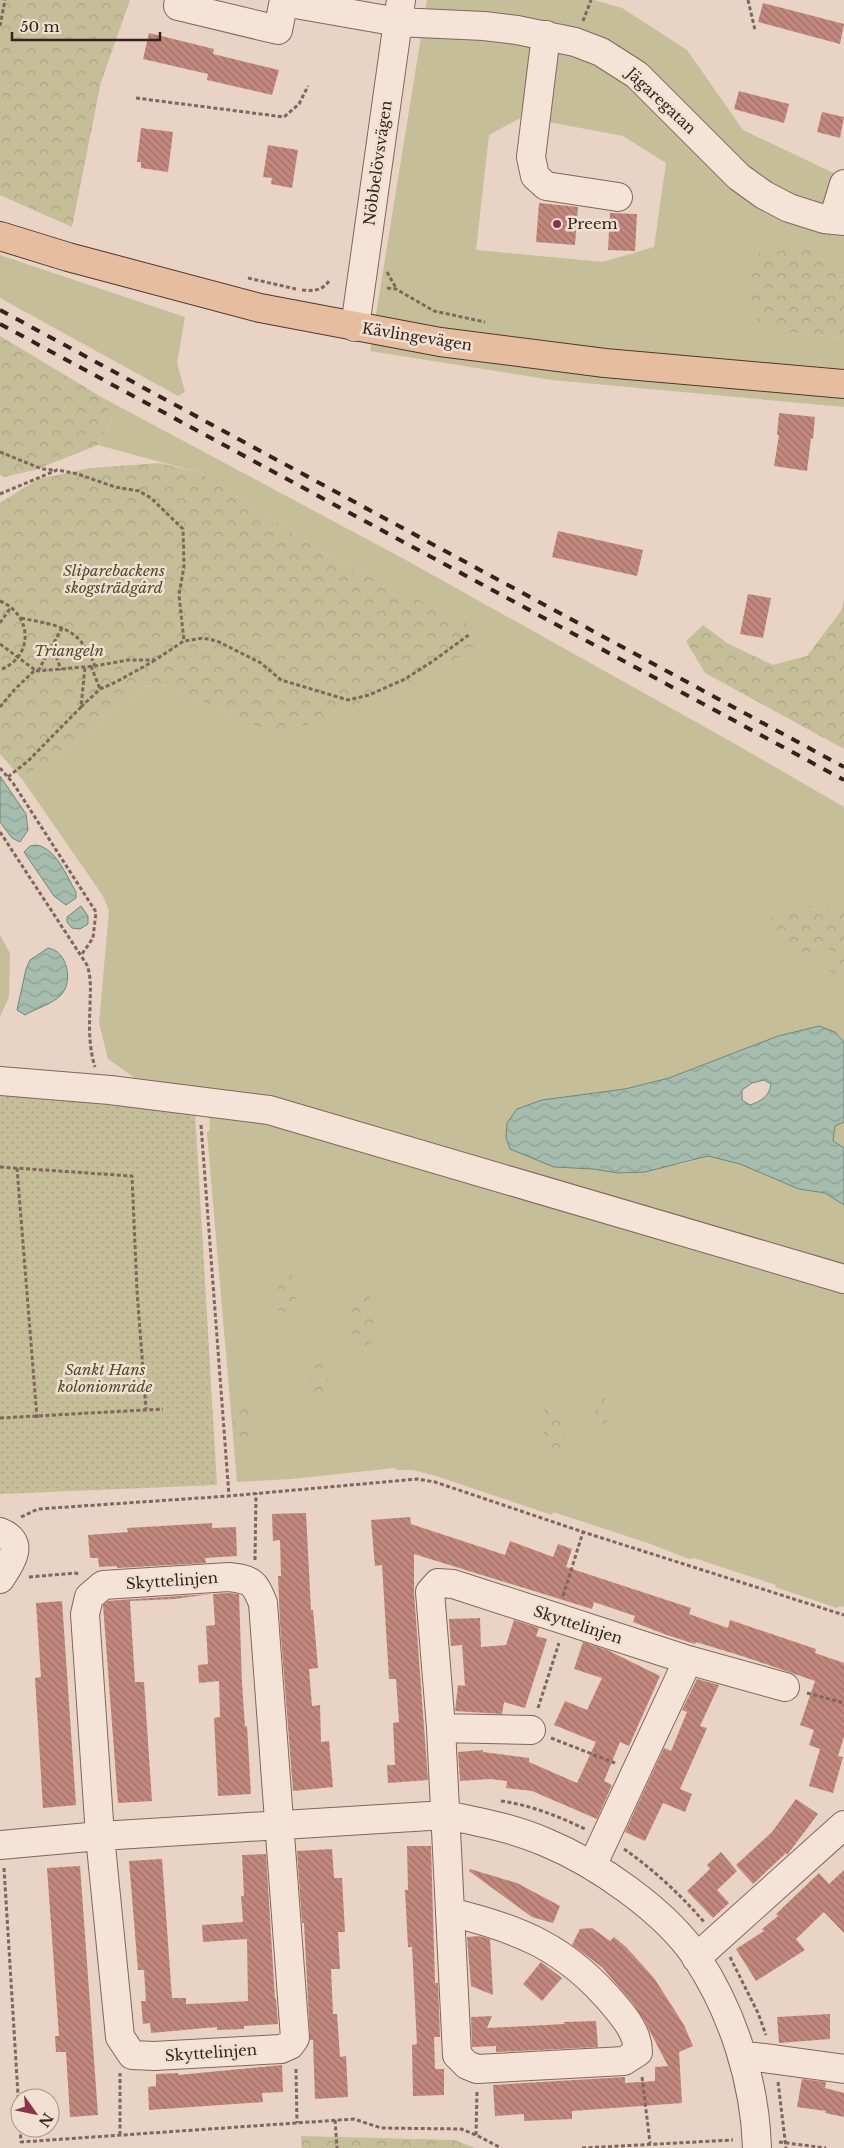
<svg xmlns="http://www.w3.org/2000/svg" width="844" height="2148" viewBox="0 0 844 2148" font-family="'Libre Baskerville',serif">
<defs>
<pattern id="forest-crowns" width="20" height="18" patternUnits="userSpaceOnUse" patternTransform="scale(1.25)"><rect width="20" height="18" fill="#c5be99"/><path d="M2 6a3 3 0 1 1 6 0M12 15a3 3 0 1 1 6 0" fill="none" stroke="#aaa383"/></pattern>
<pattern id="garden-dots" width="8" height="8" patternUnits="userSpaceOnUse" patternTransform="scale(1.25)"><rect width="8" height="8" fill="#c5be99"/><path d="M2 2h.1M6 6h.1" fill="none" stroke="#aaa383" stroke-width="1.8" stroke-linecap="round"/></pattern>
<pattern id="water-waves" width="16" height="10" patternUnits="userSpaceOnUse" patternTransform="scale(1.25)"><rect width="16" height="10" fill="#a5bcaf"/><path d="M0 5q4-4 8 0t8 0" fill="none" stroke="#8ea196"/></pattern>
<pattern id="building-back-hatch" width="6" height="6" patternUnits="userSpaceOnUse" patternTransform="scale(1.25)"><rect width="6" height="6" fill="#c2887e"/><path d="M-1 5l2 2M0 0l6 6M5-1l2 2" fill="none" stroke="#9e6f67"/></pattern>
</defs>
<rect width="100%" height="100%" fill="#e8d3c4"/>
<path fill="#c5be99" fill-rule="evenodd" d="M427 0H594L622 8 687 50 743 130 844 178V280L840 278 793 333 844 337V407L552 380 370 351ZM522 117 623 136 666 163 654 247 603 262 476 250 489 135Z
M0 255 185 317 177 363 185 392 178 396 0 298Z
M103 398 404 559 737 745 844 807V1042L835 1032 819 1026 778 1036 669 1078 625 1089 542 1100 554 1167 593 1169 618 1173 682 1164 708 1156 740 1164 799 1189 825 1193 844 1205V1269L145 1085 108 1059 99 1023 109 911 103 896 22 779 68 749 145 687 166 685 259 727 465 622 334 560 201 473 98 445 112 418Z
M0 935 10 953 9 997 0 1017Z
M209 1112 247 1114 844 1286V1607L839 1606 837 1608 775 1587 776 1585 694 1558 689 1559 648 1543 553 1512 552 1515 436 1476 413 1470H396L395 1468 291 1479 237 1482 207 1133 210 1129Z
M844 1122V1148L833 1141 835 1126Z"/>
<path fill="url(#forest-crowns)" d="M0 0H130L101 82 72 227 0 195Z
M774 245 812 249 840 278 844 280V337L793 333 759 322 748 301 750 263 760 251Z
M0 336 103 398 112 417 98 445 35 470 4 477 0 475Z
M160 463 201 473 334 560 466 622 475 637V647L428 676 283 734 259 727 166 685 145 687 68 749 22 779 0 754V503L38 479 91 468Z
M844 600V749L705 673 686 641 703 625 727 643 773 665 807 656 841 611Z
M818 905 844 909V978L827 970 840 955 827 948 810 960 772 937V910Z
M279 1274 297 1276 295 1311 291 1321 281 1316 276 1304Z
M370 1296 376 1334 373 1342 359 1349 351 1330 353 1299Z
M311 1360 327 1364 330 1396H313L310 1378Z
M604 1389 608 1430 603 1433 595 1418V1397Z
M250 1402 254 1430 261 1438 242 1454 232 1420Z
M544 1407 562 1410C567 1427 567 1445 555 1459L540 1450 545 1425Z
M301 2136 454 2140 475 2148H302Z"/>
<path fill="url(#garden-dots)" d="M0 1094 195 1112 217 1485 0 1494Z"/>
<path fill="url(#water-waves)" stroke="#6d887a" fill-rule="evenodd" d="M0 776 26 814 28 830 20 842 12 838 0 822Z
M36 845C56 848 66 875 76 892V898L66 905 54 896 24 852 30 846Z
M81 906 88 916V924L80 929 72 928 67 922V917Z
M48 948C68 951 74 983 60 996 52 1004 35 1009 25 1015L17 1010 26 969 30 960Z
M819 1026 835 1032 844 1042V1122L835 1126 833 1141 844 1148V1205L825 1193 799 1189 740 1164 708 1156 645 1172 618 1173 593 1169 554 1167 510 1149 506 1138 507 1123 517 1109 542 1100 625 1089 669 1078 778 1036ZM764 1080 771 1084C769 1097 761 1101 750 1105L742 1100V1090L752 1083Z"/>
<path fill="url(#building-back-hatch)" d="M763 3 844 24 840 44 758 22Z
M149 33 214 49 213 54 279 70 272 95 207 80 208 74 143 59Z
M739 91 789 104 784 123 734 109Z
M822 112 844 117 840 138 817 132Z
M141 128 173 132 168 172 141 168V162H137Z
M268 145 298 150 292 188 271 184 272 178 263 177Z
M539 203 578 207 575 245 536 242Z
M610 213 637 214 635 251 608 250Z
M779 413 815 417 813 439 811 438 807 471 774 466 779 435H777Z
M558 531 643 550 637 576 552 557Z
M748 594 771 598 763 638 740 634Z
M306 1513 311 1610H313L318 1668 309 1669 312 1706 320 1705 321 1742 329 1741 333 1787 293 1791 280 1624 278 1576H281L280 1540 273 1541 272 1514Z
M410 1517 411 1524 505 1555 510 1541 553 1557 558 1544 572 1549 566 1567 691 1608 689 1614 728 1628 730 1620 816 1649 815 1653 844 1663V1737L838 1756 843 1757 833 1793 809 1786 820 1749 809 1745 814 1730 800 1725 815 1681 745 1657 696 1642 695 1644 667 1635 633 1622 635 1616 594 1602 592 1609 414 1554V1593L428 1780 388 1783 387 1765H395L393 1723 399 1722 396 1679H389L382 1565 375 1566 371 1520Z
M212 1523V1528L236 1527 237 1556 205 1558 206 1563 117 1568V1566L99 1567 98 1558H90L88 1535 128 1532 127 1528Z
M228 1593 239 1594 242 1683 245 1727 247 1726 251 1794 218 1796 214 1718 220 1717 219 1681 199 1683 198 1665 208 1664 206 1626 215 1625 213 1594Z
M211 1594 174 1599 130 1601 135 1682H144L152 1801 118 1803 103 1605 108 1601 119 1600Z
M62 1601 76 1805 43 1808 35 1678 41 1677 36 1603Z
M480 1618 481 1647 506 1645 514 1620 539 1628 536 1636 547 1639 525 1708 504 1702 502 1714 455 1711 458 1685 465 1686 462 1645 451 1646 449 1619Z
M583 1642 607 1650 660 1676 629 1746 620 1742 604 1781 612 1785 597 1819 532 1791 506 1788 507 1781 490 1779 460 1781 458 1752 483 1750V1752L529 1758V1762L577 1783 596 1742 554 1725 565 1701 587 1710 602 1678 574 1669Z
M697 1679 719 1685 700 1726 707 1728 680 1789 692 1794 685 1812 663 1803 645 1841 625 1832 664 1748 671 1751 687 1712 682 1710Z
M796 1799 818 1814 787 1855 786 1853 753 1884 736 1865 772 1832Z
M407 1846H431L435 1983H438L440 2037H434L435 2069H444V2095L413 2096 412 2045 417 2044 412 1947H408L405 1890H408Z
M332 1849 334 1878H342L345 1932H338L340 1969H331L333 2014H337L340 2057 346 2056 348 2097 315 2099 313 2040H310L304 1923H302L297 1851Z
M721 1852 737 1871 717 1890 729 1903 713 1918 687 1891 710 1869 707 1865Z
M266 1854 275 1999H276L278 2024 244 2026V2029L217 2030V2027L151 2033 150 2023 143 2024 141 2001H146L144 1970H138L129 1861 162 1859 172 1998H186V2004L216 2003 248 2001 247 1939 203 1942 202 1925 243 1922 241 1896H244L242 1855Z
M80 1866 98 2115 70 2117 66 2052H56L55 2036H59L47 1868Z
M470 1869 517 1883 560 1906 553 1923 532 1917 469 1871Z
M844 1870V1933L824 1912 796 1939 805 1950 756 1981 736 1949 764 1931 762 1929 778 1916 776 1914 819 1873 829 1884Z
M592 1928 610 1941 614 1937 626 1947 654 1978 684 2025 693 2046 679 2052 682 2103 572 2111V2119L524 2121V2114L495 2116 493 2085 625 2077V2083L655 2081V2067L668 2066 644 2020 634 2005 602 1967 572 1945 580 1929Z
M479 1936 490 1939 493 1995 471 1986 467 1937Z
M541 1962 562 1978 542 2001 523 1984Z
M830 2014V2039L779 2043 777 2017Z
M492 2016 487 2028 565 2024 563 2022 596 2021 598 2047 496 2052V2046L472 2047 471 2017Z
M282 2065 283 2092 262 2093 263 2102 149 2110 148 2087 156 2086V2074L178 2073V2075Z
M802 2079 826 2082 825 2088 844 2093V2117L825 2113 826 2111 797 2107Z"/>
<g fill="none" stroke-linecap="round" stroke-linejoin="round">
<g stroke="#80665c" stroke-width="30">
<path id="minor" d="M179 0 178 6 278 30 284 0
M284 2 398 22 484 26 517 30 575 42 601 52 637 75 739 177 764 195 789 208 824 219 844 221
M546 35 531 157 535 176 546 186 618 197
M833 220 844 184
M355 327 401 0
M0 1081 110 1090 269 1110 844 1279
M0 1532C26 1542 11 1563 0 1579
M229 1577C253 1580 254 1582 263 1603L295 2038 290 2045 281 2049 154 2056 132 2055 120 2037 100 1836 85 1614 89 1597 103 1585Z
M688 1660 785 1687
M441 1728 531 1730
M0 1845 100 1836 446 1815C479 1822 513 1828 545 1842 596 1863 666 1911 697 1958 733 2013 755 2082 757 2148
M450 1912C520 1929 567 1948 615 2006 626 2019 638 2034 638 2052L624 2061 477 2069 467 2065 457 2055 441 1728 430 1592 438 1583 453 1584 688 1660 592 1866
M696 1958 844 1825
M742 2055 844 2069"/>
</g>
<g stroke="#4f3630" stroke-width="30">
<path id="major" d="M0 236 68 257 260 308 440 342 605 363 844 384"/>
</g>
<path stroke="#80665c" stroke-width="3" stroke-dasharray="4 2.5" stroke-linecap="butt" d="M748 0 755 30
M583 21 591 0
M0 26 5 0
M136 98 284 117 299 104 308 86
M387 272 396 288
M248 278 296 289
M387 288 396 289 434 311 485 322
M302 290C314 291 322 291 329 281
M0 452 42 469 54 470
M0 494 57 470 78 474 115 487 139 491 151 498 183 529 184 566 179 595 184 641
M0 601C33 615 34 657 0 670
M21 618C59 626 79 626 95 666
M0 623 11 607
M0 644 35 670
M52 644 61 670
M91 666 100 689
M38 671 62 628
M0 707 14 690 35 670 38 671 95 666 128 660H155L184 641 203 638 217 641 261 663 281 680 348 700 369 695 405 679 433 661 470 634
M81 707 100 689 114 683 154 661
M0 768 13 783 96 912 93 938 82 954
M8 777 29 760 81 707 85 667
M0 832 87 965C92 979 90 993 90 1008 89 1028 89 1048 95 1067
M201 1125 229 1496
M0 1167 132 1176 137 1291 146 1409
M17 1168 37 1418
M0 1418 163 1409
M21 1517 38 1509 229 1496 417 1479 435 1482 583 1532 844 1615
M255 1560 256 1493
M29 1577 76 1573 80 1575
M563 1596 583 1532
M807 1693 844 1703
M538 1708 559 1643
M551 1738 615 1763
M501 1801C530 1805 558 1816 585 1829
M624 1849C654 1870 680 1894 704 1922
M4 1868 20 2127
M730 1957 758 2013 766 2035
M296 2069 297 2123
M642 2077 650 2143
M778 2082 786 2148
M335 2120 337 2148
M20 2128 21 2142 354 2119 381 2128 461 2129 476 2135 501 2148
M120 2135V2073
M476 2135 477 2090
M779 2142 826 2148
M582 2148 733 2140"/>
<use href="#minor" stroke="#f4e3d6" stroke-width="28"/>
<use href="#major" stroke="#e7bda0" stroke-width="28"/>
<path stroke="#32231f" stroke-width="4" stroke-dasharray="9 9" stroke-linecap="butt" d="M0 310 844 767
M0 324 844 780"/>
</g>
<circle fill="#88344b" stroke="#f1e0d2" stroke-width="2" cx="557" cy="224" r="5"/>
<g text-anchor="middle" stroke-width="5" stroke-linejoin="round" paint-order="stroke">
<g font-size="15" fill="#32231f" stroke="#f1e0d2">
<text transform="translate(661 101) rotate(43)" y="5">Jägaregatan</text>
<text transform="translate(378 163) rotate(-82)" y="5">Nöbbelövsvägen</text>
<text transform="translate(417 337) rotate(9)" y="5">Kävlingevägen</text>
<text transform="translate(172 1581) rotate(-4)" y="5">Skyttelinjen</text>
<text transform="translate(578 1625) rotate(18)" y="5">Skyttelinjen</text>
<text transform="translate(211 2053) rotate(-4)" y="5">Skyttelinjen</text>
</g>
<g font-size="15" fill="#32231f" stroke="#f1e0d2" text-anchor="start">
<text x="567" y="229">Preem</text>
</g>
<g font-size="15" font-style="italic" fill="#4c4b28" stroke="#f1e0d2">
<text x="114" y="576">Sliparebackens<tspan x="114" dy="17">skogsträdgård</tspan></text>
<text x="69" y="656">Triangeln</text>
<text x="105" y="1375">Sankt Hans<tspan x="105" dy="17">koloniområde</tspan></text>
</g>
</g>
<g transform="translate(35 2113) rotate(123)"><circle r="24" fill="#f1e0d2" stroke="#a5948a"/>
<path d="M0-4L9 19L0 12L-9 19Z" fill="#88344b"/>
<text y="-8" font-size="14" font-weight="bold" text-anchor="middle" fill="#32231f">N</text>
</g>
<path d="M12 32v8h148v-8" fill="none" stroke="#32231f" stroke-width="2.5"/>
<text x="20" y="32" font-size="15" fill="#32231f" stroke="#f1e0d2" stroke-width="4" paint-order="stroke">50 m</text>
</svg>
